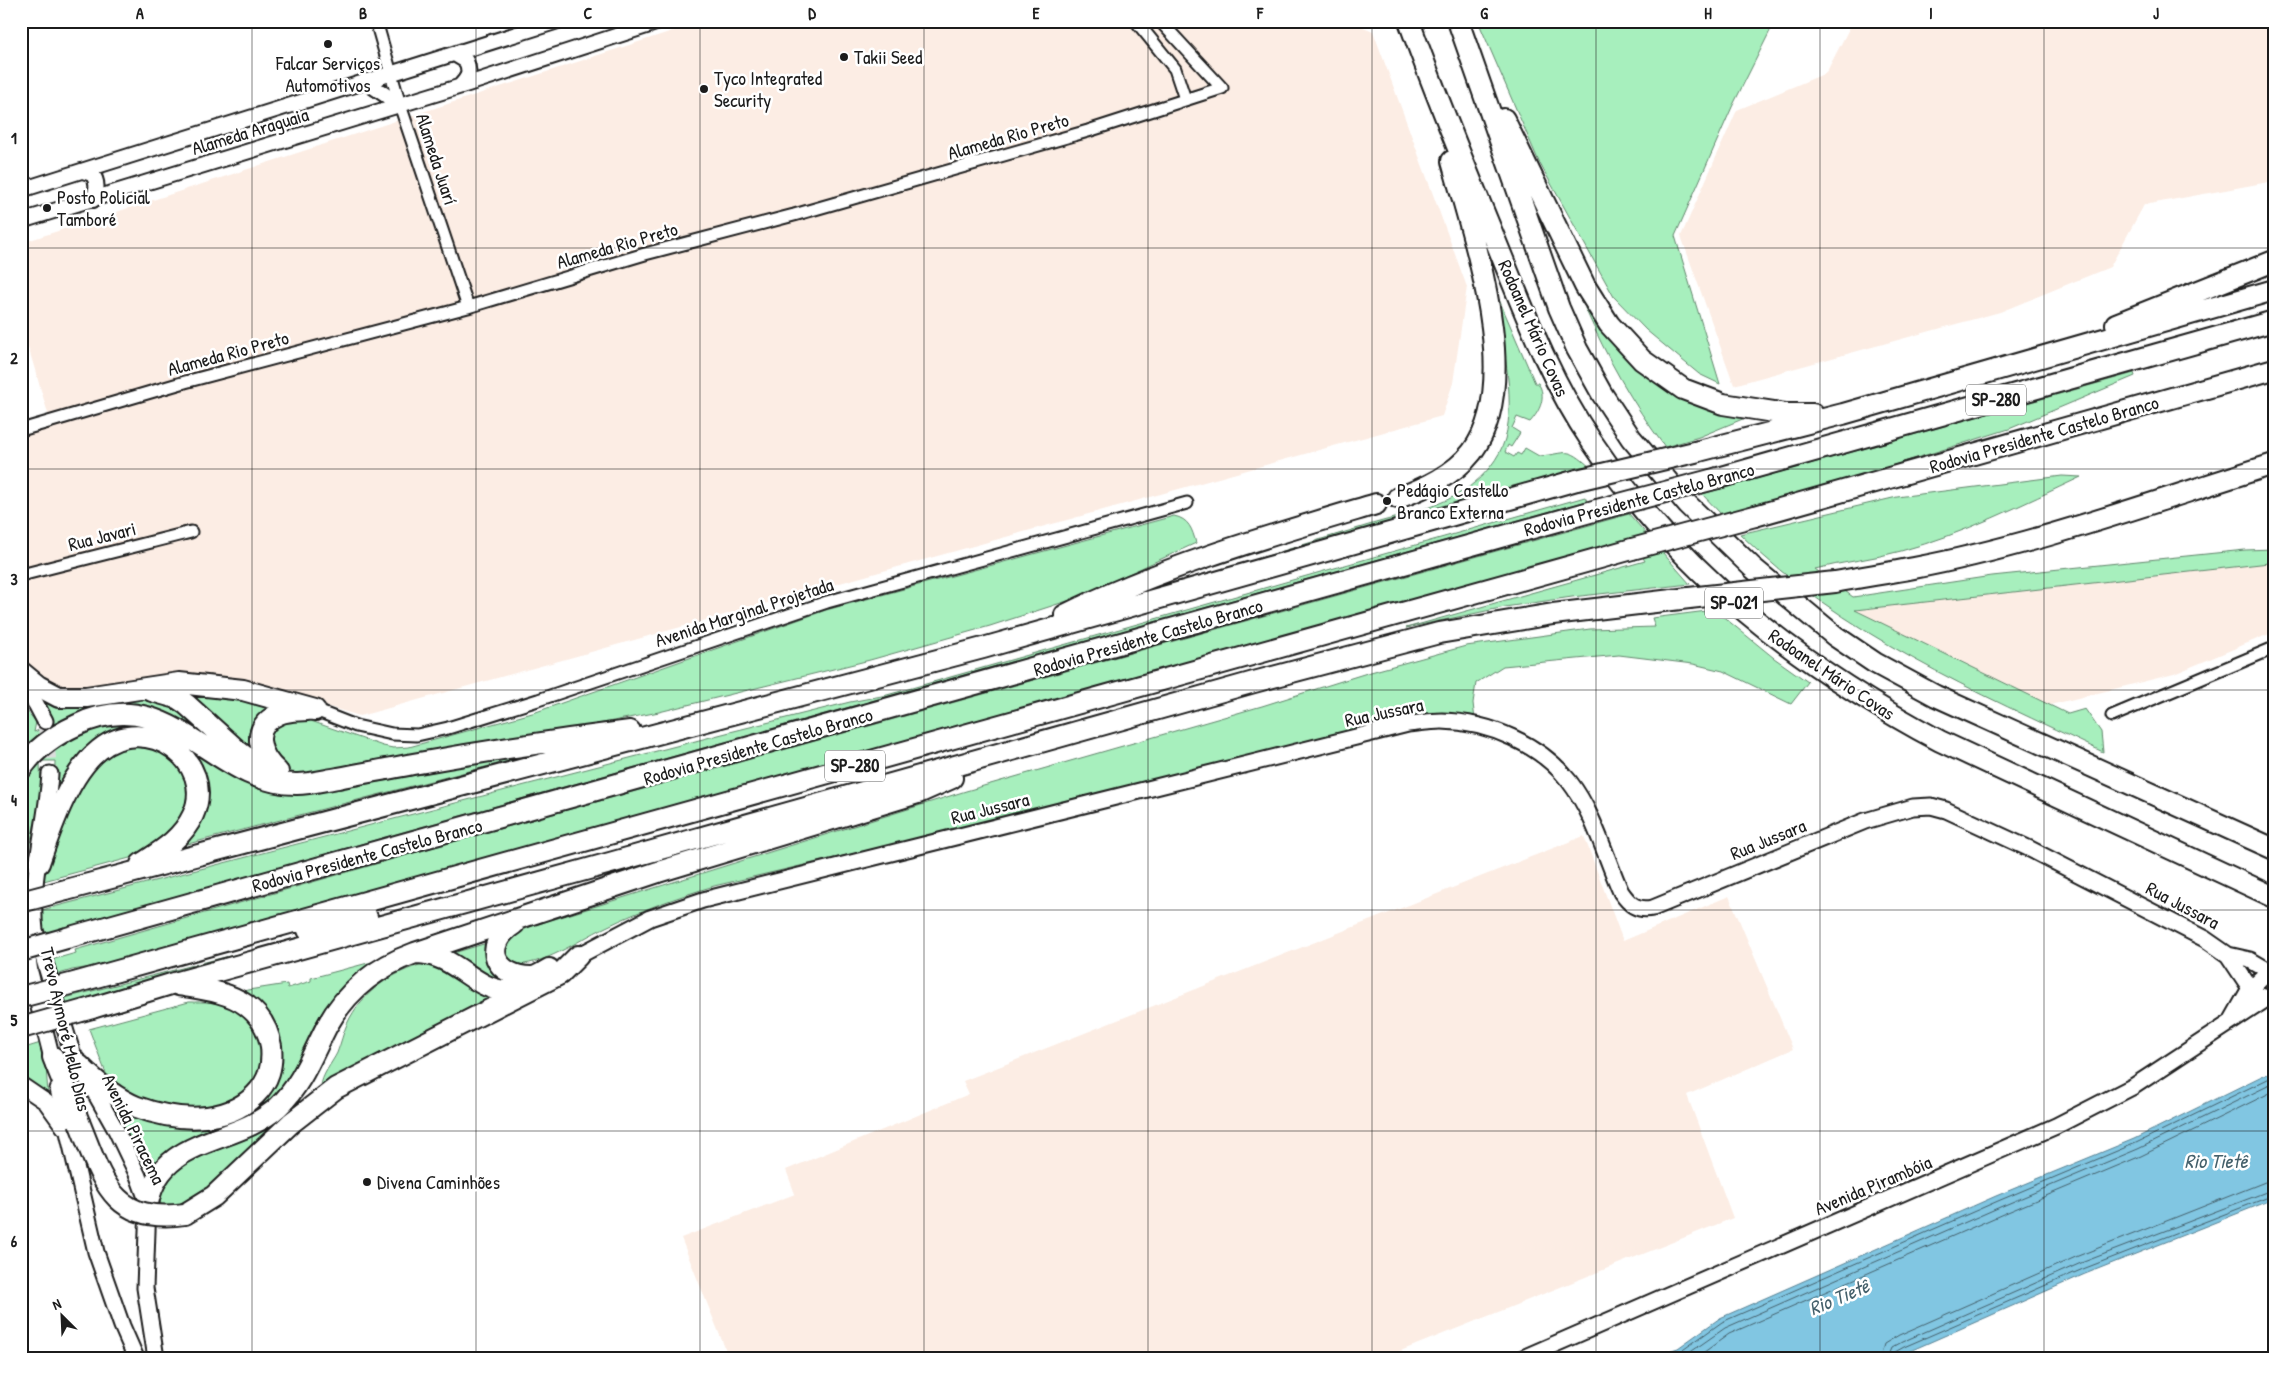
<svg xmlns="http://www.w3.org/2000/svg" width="2295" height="1379" viewBox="0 0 2295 1379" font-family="'Patrick Hand',sans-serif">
<rect width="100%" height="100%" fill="#fff"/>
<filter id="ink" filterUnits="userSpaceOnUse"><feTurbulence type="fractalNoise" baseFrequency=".02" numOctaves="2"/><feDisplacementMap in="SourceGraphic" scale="10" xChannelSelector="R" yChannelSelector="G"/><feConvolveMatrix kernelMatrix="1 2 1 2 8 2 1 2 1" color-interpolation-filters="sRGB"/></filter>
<g filter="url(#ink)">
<path fill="#fcede4" d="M703 21H1349L1373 31 1467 287 1453 383 1442 416 360 716 257 686 200 675 139 678 72 692 21 668V436L52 427 21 323V243Z
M1853 21H2274V181L2144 205 2110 267 2000 312 1734 385 1681 236 1737 110 1826 73Z
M2269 563 2274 567V632L2174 674 2050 705 1854 610Z
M1584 836 1623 941 1729 896 1793 1049 1687 1095 1733 1218 1383 1358H729L681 1238 795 1194 786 1170 969 1094 963 1081Z"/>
<path fill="#a7efbd" stroke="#62866c" d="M1478 21H1775L1732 107 1675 236 1720 384 1699 374 1646 330 1614 297 1539 162Z
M1494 288 1535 383H1538C1547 396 1540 411 1530 422L1517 417 1512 428 1520 433 1511 447 1508 445 1505 452 1514 457 1517 453 1521 455 1525 448 1539 456C1568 454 1566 445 1591 468L1220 571C1267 556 1314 541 1362 527 1397 516 1439 509 1469 487 1485 475 1499 459 1505 439 1517 395 1500 334 1494 288Z
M1585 308C1625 368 1673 406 1745 418L1699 437 1665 447C1632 403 1607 358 1585 308Z
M2134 373 2135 376 2009 429 1859 476 1722 515 1702 494Z
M2062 476 2081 477C2023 504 1964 534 1901 551 1873 559 1842 562 1815 569L1853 597 1992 576 2245 550 2274 549V567L2269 563 1855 610 2068 714 2085 709 2101 732 2103 752C1977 692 1841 634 1740 534L1897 497Z
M1585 497 1587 501 403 832 43 935 38 911 734 731 850 702 887 695Z
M1629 514 1690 584 1572 597 1505 607 1406 628 1645 561 1633 540 109 964 72 970 56 975 51 960 76 953 75 950 435 847Z
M1174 516C1189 519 1192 529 1196 543L1124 576 1101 590 990 626 870 660 659 712 322 778C280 773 284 771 264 736L267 728 290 718 308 720 383 746 393 748 409 747 536 712 826 610Z
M1715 610 1774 658 1808 682 1791 704 1723 671 1693 664 1619 655 1503 666 1476 683 1473 703 1475 720 1443 716 714 886C677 897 641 910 606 927 576 941 545 966 510 965L502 945 515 934 532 926 966 791 1262 706 1367 673 1466 646 1590 629 1655 627 1652 618Z
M172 689 273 703 256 753Z
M140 697 176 703 238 761 131 712 21 759V704L36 722 34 732 52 725 50 713 45 703 65 709Z
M120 724 141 725 157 728 230 775 244 783 280 794H300L335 790 517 756 516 759 180 846 196 771 124 732 54 804 55 761H40L41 795 28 853 24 885 21 886V781C36 755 65 738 92 728 100 725 111 725 120 724Z
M135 740 168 751 188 780 191 795 179 828 141 855 40 882 61 816 98 756Z
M358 926 64 1009 61 999 217 959Z
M487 943 504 979 505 985 450 954Z
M387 958C358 971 335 990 319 1017 298 1053 294 1082 261 1110L155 1165 149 1172 103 1098 204 1122 273 1075 242 991 287 984 288 988 311 981V978Z
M426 963 441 965 495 997 321 1087C321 1076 332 1063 337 1053 341 1043 343 1033 347 1024 362 991 393 972 426 963Z
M189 1002C203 1002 218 1001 231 1007 262 1020 274 1065 249 1091 239 1101 228 1103 215 1106 208 1108 200 1112 193 1112 162 1110 137 1098 110 1084L89 1029Z
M330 1035 308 1086 295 1107 282 1123 201 1199 160 1211 161 1192 168 1177 191 1157 241 1139Z
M44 1042 48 1093 21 1077V1049Z"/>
<path fill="#81c6e2" stroke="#598293" d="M2274 1070V1199L2085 1274 1894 1358H1646L1678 1348 1720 1318 1996 1196 2134 1139Z"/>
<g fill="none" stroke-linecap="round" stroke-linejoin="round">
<path stroke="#44606b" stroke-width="1" d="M1662 1358 1680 1352 1722 1322 1998 1201 2136 1143 2274 1076
M1682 1358 1725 1328 2000 1207 2138 1149 2274 1083
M1696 1358 1729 1334 2003 1214 2141 1156 2274 1091
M1880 1358 1884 1344 1899 1335 2078 1256 2265 1182 2274 1181
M1887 1358 1891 1348 1902 1342 2081 1263 2274 1189
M1894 1358 1895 1352 1904 1347 2083 1269 2274 1195"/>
<path stroke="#ddd" stroke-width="15" stroke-dasharray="15 8" stroke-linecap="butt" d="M45 721 50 774"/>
<g stroke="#1c1c1c" stroke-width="15">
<path id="minor" d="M376 21 400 105 468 307
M1136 21 1175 69 1185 99
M21 430 185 382 468 307 645 254 794 215 1088 131 1222 88 1160 21
M21 575 191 532
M315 710 356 726 392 734 417 735 448 728 538 700 827 602 1187 503
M2112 716 2274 648"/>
</g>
<g stroke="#1c1c1c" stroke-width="18">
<path id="tertiary" d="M456 55 466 61C471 72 468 78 460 86
M365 81 400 105
M83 171 92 174C99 182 97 191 93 200
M21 190 558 21
M21 221 468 84 662 21"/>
</g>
<g stroke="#1c1c1c" stroke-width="19">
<path id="secondary" d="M21 684 36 704 45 721
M50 774C47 823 29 883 35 930L72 1052 116 1130 138 1176 148 1203 145 1288 156 1358
M25 940 30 972 54 1066
M2228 955 2250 960 2274 974
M578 956 650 918 703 900 1408 724C1419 723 1431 721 1442 721 1489 722 1540 744 1569 781 1594 813 1605 856 1621 892 1630 905 1637 911 1653 908L1865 821 1913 807 1931 806 1946 810 2028 848 2205 939 2228 955 2254 994 2267 998
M2232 1020 2249 990 2270 971
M21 1085 46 1102 64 1127
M58 1089 96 1252 122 1326 136 1358
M1523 1358 2056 1126 2134 1086 2271 996"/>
</g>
<g stroke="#1c1c1c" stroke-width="24">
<path id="motorway" d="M1409 21C1435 94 1465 166 1494 237 1523 308 1549 379 1592 442 1681 574 1801 667 1940 741L2274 897
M1458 21 1559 308 1577 349 1602 394 1631 438 1688 505 1753 568 1835 636 1875 663 1936 696 2274 849
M1504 119 1585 286 1609 324 1642 360 1683 389 1723 404 1786 414H1813
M2116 324 2274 261
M1699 451 1843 414 2274 290
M1718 478 2274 321
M1398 498C1425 488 1454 475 1472 452 1524 382 1473 238 1452 161
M1755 516 2274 369
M1835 582C1861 577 1888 573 1914 568 2036 545 2155 501 2274 464
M1065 615C1163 566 1272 535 1376 504
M21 672 38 686 59 697H86L179 683 243 690 315 710
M152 691 177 698 186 704 238 751 267 773
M21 769C35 749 55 735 77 725 172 680 212 785 297 784 310 784 325 780 338 778 363 773 388 769 413 764 485 751 557 740 630 731
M278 772C259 755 249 727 279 714 288 710 298 711 307 710
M39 863C51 828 69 774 99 750 147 711 217 762 193 815 182 839 161 851 141 864
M66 890 983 648 1577 480
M514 924C480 946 496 977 531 977 536 977 544 972 549 969
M21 926 25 939
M308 930 367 917
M67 938 1597 510
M417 953C455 954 473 989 506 991 512 991 520 989 526 988
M78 982 1632 549
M92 1008 171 984 610 863 1254 682 1439 633 1553 614 1689 598
M53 1057 79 1122
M79 1065C95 1081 115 1098 137 1107 175 1121 225 1125 255 1095 269 1081 273 1066 271 1046 268 1029 260 1015 246 1005 227 991 200 989 178 985
M148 1203C161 1135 236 1146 278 1107 302 1084 312 1055 327 1026 347 990 376 967 415 953L658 872 918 793 952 778
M185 1214 214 1196 291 1123 336 1088 560 974 578 956"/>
</g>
<use href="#minor" stroke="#fff" stroke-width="11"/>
<use href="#tertiary" stroke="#fff" stroke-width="14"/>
<use href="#secondary" stroke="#fff" stroke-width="15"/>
<use href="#motorway" stroke="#fff" stroke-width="20"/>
<g stroke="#1c1c1c" stroke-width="24" stroke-linecap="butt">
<path id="motorway-bridge" d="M1577 480 1699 451
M1597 510 1718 478
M1632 549 1755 516
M1689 598 1835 582
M21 902 66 890
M21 951 67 938
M21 997 78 982
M21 1028 92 1008
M79 1122C102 1178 111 1225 185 1214"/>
</g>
<use href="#motorway-bridge" stroke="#fff" stroke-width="20"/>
</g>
</g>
<path fill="none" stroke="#1c1c1c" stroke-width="1" stroke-opacity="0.55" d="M252 21V1358M476 21V1358M700 21V1358M924 21V1358M1148 21V1358M1372 21V1358M1596 21V1358M1820 21V1358M2044 21V1358M21 248H2274M21 469H2274M21 690H2274M21 910H2274M21 1131H2274"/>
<g fill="#1c1c1c" stroke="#fff" stroke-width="2">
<circle cx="328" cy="44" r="5"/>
<circle cx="844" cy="57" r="5"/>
<circle cx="704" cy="89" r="5"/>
<circle cx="47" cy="208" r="5"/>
<circle cx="1387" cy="501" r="5"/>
<circle cx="367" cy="1182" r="5"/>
</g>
<g text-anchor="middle" stroke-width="5" stroke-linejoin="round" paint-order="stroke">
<g fill="#fff" stroke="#606060" stroke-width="1">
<rect x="1966" y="384.5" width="60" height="31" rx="4"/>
<rect x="1705" y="587.5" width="58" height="31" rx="4"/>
<rect x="825" y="750.5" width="60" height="31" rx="4"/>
</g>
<g font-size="18" font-weight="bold" fill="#1c1c1c">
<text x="1996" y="406">SP-280</text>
<text x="1734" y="609">SP-021</text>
<text x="855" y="772">SP-280</text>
</g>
<g font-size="19" fill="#1c1c1c" stroke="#fff" text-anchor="start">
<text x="854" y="64">Takii Seed</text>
<text x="328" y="70" text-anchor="middle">Falcar Serviços<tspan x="328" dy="22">Automotivos</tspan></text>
<text x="714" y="85">Tyco Integrated<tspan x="714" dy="22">Security</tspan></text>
<text x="57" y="204">Posto Policial<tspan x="57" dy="22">Tamboré</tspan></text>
<text x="1397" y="497">Pedágio Castello<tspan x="1397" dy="22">Branco Externa</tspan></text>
<text x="377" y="1189">Divena Caminhões</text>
</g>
<g font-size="19" fill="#1c1c1c" stroke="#fff">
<text transform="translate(250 131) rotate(-17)" y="7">Alameda Araguaia</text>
<text transform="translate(1008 136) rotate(-16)" y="7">Alameda Rio Preto</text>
<text transform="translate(437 159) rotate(72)" y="7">Alameda Juarí</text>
<text transform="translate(617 245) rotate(-16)" y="7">Alameda Rio Preto</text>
<text transform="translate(1534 328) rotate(66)" y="7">Rodoanel Mário Covas</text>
<text transform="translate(228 353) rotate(-15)" y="7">Alameda Rio Preto</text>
<text transform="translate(2044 434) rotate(-16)" y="7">Rodovia Presidente Castelo Branco</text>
<text transform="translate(1639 499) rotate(-15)" y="7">Rodovia Presidente Castelo Branco</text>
<text transform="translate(102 536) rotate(-14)" y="7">Rua Javari</text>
<text transform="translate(744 612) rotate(-18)" y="7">Avenida Marginal Projetada</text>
<text transform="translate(1148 637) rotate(-16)" y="7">Rodovia Presidente Castelo Branco</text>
<text transform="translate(1832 674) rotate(34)" y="7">Rodoanel Mário Covas</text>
<text transform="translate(1384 712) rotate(-12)" y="7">Rua Jussara</text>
<text transform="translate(758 746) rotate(-16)" y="7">Rodovia Presidente Castelo Branco</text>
<text transform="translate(990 808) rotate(-14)" y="7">Rua Jussara</text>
<text transform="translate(1768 839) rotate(-22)" y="7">Rua Jussara</text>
<text transform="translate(367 855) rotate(-15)" y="7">Rodovia Presidente Castelo Branco</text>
<text transform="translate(2183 905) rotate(28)" y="7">Rua Jussara</text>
<text transform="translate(66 1029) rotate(77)" y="7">Trevo Aymoré Mello Dias</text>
<text transform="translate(134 1129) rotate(64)" y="7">Avenida Piracema</text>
<text transform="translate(1873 1185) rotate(-23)" y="7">Avenida Pirambóia</text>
</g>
<g font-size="20" font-style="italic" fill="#44606b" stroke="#fff">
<text x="2216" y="1168">Rio Tietê</text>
<text transform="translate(1839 1297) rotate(-23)" y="7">Rio Tietê</text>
</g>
</g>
<rect width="2295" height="1379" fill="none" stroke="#fff" stroke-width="55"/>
<g transform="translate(62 1316) rotate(336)" stroke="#ffffff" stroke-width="4" paint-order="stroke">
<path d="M0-4L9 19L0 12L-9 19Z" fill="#1c1c1c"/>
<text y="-8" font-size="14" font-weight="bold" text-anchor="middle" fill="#1c1c1c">N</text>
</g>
<rect x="28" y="28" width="2240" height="1324" fill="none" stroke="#1c1c1c" stroke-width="2"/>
<g font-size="16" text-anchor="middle" font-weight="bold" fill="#1c1c1c">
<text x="140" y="19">A</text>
<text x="363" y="19">B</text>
<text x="588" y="19">C</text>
<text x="812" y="19">D</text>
<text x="1036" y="19">E</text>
<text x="1260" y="19">F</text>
<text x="1484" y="19">G</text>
<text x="1708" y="19">H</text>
<text x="1931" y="19">I</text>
<text x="2156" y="19">J</text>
<text x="14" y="144">1</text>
<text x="14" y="364">2</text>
<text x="14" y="585">3</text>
<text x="14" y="806">4</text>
<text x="14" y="1026">5</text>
<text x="14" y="1247">6</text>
</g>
</svg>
